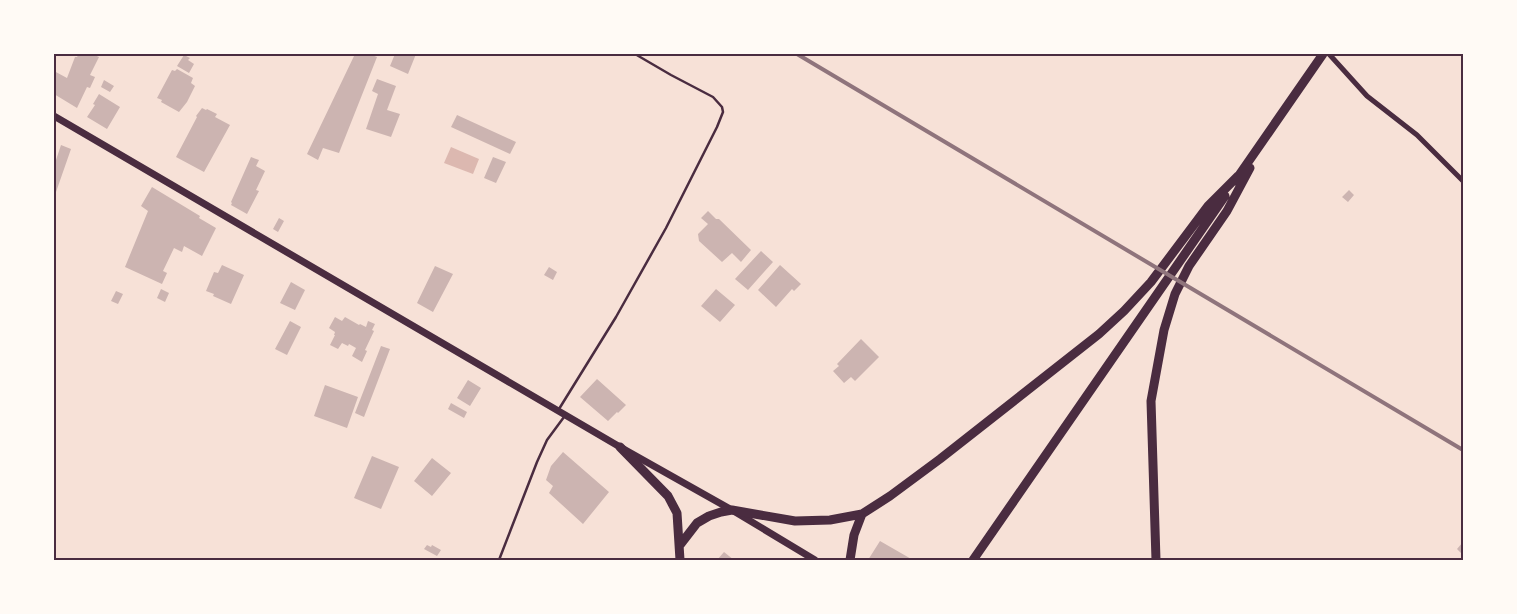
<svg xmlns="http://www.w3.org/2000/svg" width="1517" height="614" viewBox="0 0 1517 614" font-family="'Libre Baskerville',serif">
<rect width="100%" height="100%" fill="#f7e1d7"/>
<path fill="#dcb8b0" d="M451 147 479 159 473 174 444 163Z"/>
<path fill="#ccb4b1" d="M79 54H92L99 57 90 75 95 77 90 88 87 87 77 108 54 94V71L67 78 75 57H77Z
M355 54H369L377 57 339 153 323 148 318 160 307 154Z
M395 54H416L408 74 390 66Z
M184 55 190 58 188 60 194 64 189 73 177 66Z
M177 69 193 78 191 83 195 86 187 102 179 112 161 102 162 100 157 98 172 70 175 71Z
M377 79 396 86 387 110 400 114 391 137 366 129 378 94 372 91Z
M104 80 114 86 110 92 101 87Z
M99 94 120 107 107 129 87 117 95 105 93 104Z
M202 108 206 110 207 109 217 114 215 117 230 125 204 172 176 157 197 117 196 116Z
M457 115 516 142 510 154 451 127Z
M61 145 71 149 56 192 54 191V166Z
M251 157 259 160 256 166 265 171 256 190 259 191 247 214 231 205 232 203 231 202Z
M493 157 506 162 496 183 484 178Z
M152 187 200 216 199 218 216 228 202 256 184 246 182 252 174 248 163 271 167 273 162 284 125 267 148 211 141 206Z
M1349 190 1354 195 1348 202 1342 197Z
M708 211 716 219H719L751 250 741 262 732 253 722 262 699 241 698 234 708 224 701 218Z
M279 218 284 221 278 232 273 229Z
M761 251 773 262 748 290 735 279Z
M222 265 244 275 231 304 213 296 214 294 206 291 214 272 218 273Z
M780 265 801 284 794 291 792 289 776 307 758 290Z
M435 266 453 274 433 312 417 303Z
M549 267 557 272 553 280 544 275Z
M291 282 305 290 295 310 280 303Z
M161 289 169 293 165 302 157 298Z
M716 289 735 305 720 322 701 306Z
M116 291 123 294 118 304 111 301Z
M335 317 342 321 345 317 359 325 360 324 366 327 368 321 375 324 372 330 374 331 365 350 367 351 362 362 352 356 356 348 349 344 348 346 342 343 338 349 330 345 335 335H334L335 332 329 328Z
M290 321 301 327 287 355 275 349Z
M861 339 879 357 855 381 851 377 844 383 833 371 839 366 837 364Z
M381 346 390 349 364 417 355 413Z
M597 379 626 405 618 413 617 412 608 421 580 397Z
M468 380 481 388 470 406 457 398Z
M325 385 358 397 347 428 314 416Z
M451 403 467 412 464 418 448 409Z
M563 452 609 492 583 524 549 493 553 486 546 480 551 466Z
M372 456 399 467 381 509 354 498Z
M432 458 451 473 432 496 414 481Z
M880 541 913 560H868Z
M1463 542V555L1457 549Z
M427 545 431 547 432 545 441 550 437 556 424 549Z
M724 552 734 560H717Z"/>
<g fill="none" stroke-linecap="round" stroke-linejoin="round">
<path stroke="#4a2c40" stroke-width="2.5" d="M559 409 616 317 666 228 717 127 723 112 722 107 713 97 671 75 635 54
M499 560 537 462 547 440 564 417"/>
<path stroke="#4a2c40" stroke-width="5" d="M1329 54 1367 96 1417 135 1463 181"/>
<path stroke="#4a2c40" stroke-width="7" d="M54 116 620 447 732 510 815 560"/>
<path stroke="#4a2c40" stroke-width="9" d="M1235 181 1323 54
M620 447 668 496 677 513 680 560
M680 545 697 523 709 516 721 512 732 510 795 521 830 520 862 514 890 496 940 459 1099 334 1124 311 1151 282 1208 206 1238 176
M850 560 854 535 862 514
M973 560 1225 196
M1156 560 1151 401 1164 330 1175 294 1189 266 1227 211 1250 168"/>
<path stroke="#8f747c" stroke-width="4" d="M797 54 1463 450"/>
</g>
<rect width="1517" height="614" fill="none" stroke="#fffaf5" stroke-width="110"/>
<rect x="55" y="55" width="1407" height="504" fill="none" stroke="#4a2c40" stroke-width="2"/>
</svg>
